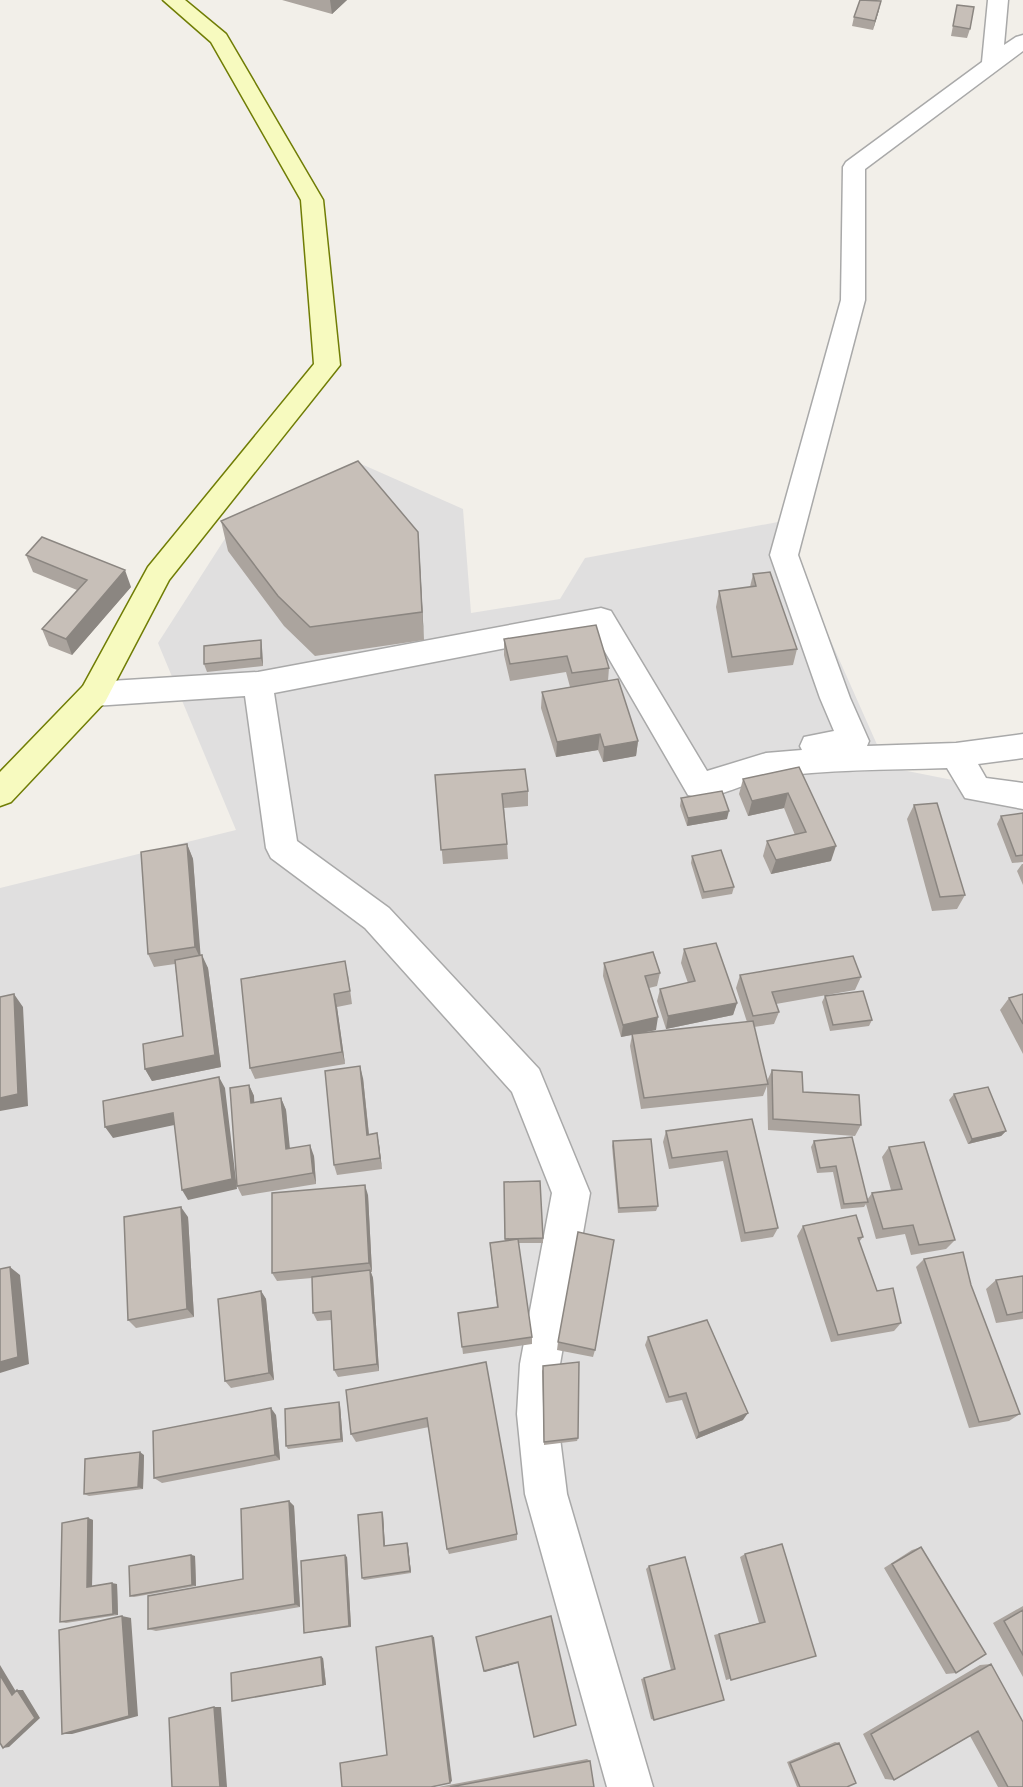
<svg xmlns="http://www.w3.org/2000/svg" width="1023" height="1787" viewBox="0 0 1023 1787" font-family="'Nunito Sans',sans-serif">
<rect width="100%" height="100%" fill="#f2efe9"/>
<path fill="#e0dfdf" d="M359 463 463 509 471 613 560 599 585 558 778 522 887 767 1023 794V1787H0V888L236 830 158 643 235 523Z"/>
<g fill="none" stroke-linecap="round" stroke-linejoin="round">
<g stroke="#a9a9a9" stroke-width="3">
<path id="street" d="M988 0H1008L1004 45 1016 37 1023 35V51L865 169V300L798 555 850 698 869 741 867 746 956 743 1023 734V758L978 764 986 778 1023 783V809L965 798 947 768C888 770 826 769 767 778 742 783 713 803 688 795L593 631 274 693 297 841 389 908 539 1069 590 1193 560 1364 557 1414 567 1494 653 1787H607L525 1494 517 1414 520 1364 552 1193 512 1092 365 928 271 858 266 848 245 696 94 706 83 702 79 694 83 686 94 682 258 672 601 608 611 611 707 771 766 753 802 750 800 746 804 737 834 731 820 698 770 555 841 300 843 167 846 162 982 62Z"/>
</g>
<g stroke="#707d05" stroke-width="3">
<path id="secondary" d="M163 0H185L226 34 323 200 340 365 169 580 105 702 11 802 0 806V772L83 686 148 567 314 364 301 200 211 42Z"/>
</g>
<use href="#street" fill="#fff" fill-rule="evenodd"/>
<use href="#secondary" fill="#f7fabf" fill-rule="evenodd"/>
</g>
<path fill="#aba49e" d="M282 0H347L332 14Z
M957 5 970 29 967 38 951 36Z
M879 10 873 30 852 26 854 17Z
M221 521 418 532 424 640 315 656 284 626 228 551Z
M26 555 131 587 72 655 49 646 42 629 77 590 33 572Z
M753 574 797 649 793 665 728 673 716 607 719 591 750 587Z
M504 639 609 668 608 681 638 741 636 756 603 762 598 750 556 757 541 708 542 692 570 687 566 672 510 681 504 655Z
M261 640 262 648 263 666 207 672 204 664Z
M799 767 831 861 771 874 763 856 767 841 795 835 784 808 748 816 739 794 743 779Z
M435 775 528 791V806L504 808 507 844 508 859 443 864Z
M681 798 727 819 687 826 680 806Z
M914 805 965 895 957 909 932 911 907 819Z
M1023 813V862L1012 863 997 824 1001 816Z
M187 844 193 859 200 956 208 968 221 1067 152 1081 145 1069 183 1036 175 964 154 967 148 954Z
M692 856 734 887 732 894 702 899 691 863Z
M1022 864H1023V885L1017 871Z
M684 949 737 1003 733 1015 666 1029 657 1001 660 989 688 983 681 963Z
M604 963 660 973 657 986 649 988 656 1030 639 1033 747 1022 736 988 740 975 861 977 855 990 776 1004 779 1012 774 1024 754 1027 767 1081 772 1070 803 1092 861 1125 855 1136 768 1130 767 1086 763 1096 641 1109 630 1046 632 1035 621 1037 603 976Z
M348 975 352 1004 337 1007 345 1064 255 1079 250 1068Z
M1023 994V1054L1000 1010 1009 998Z
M825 996 872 1020 869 1026 830 1031 822 1002Z
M363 1078 369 1134 379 1144 382 1169 337 1175 334 1165Z
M249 1085 254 1096V1103L281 1098 286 1110 289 1148 314 1156 316 1184 242 1196 237 1186Z
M954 1094 1006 1131 1001 1136 968 1144 949 1100Z
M752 1119 778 1228 773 1237 741 1242 723 1161 669 1169 663 1142 666 1131Z
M613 1141 658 1206 656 1211 618 1213 612 1146Z
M814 1141 867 1200 872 1193 891 1190 882 1157 889 1147 955 1240 946 1249 911 1255 905 1234 876 1239 866 1204 864 1207 841 1209 833 1172 817 1173 811 1147Z
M504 1182 543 1238V1243H518L532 1337V1344L463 1354 458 1313 497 1307 490 1243 505 1241Z
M368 1195 372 1272H371L373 1278 379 1371 338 1377 334 1370 331 1320 317 1321 313 1313 312 1278 277 1281 272 1273Z
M188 1217 194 1317 136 1328 128 1320Z
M803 1226 863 1237 859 1242 877 1291 901 1323 894 1331 831 1342 797 1236Z
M924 1259 1020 1414 1009 1421 969 1428 916 1267Z
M1023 1276V1319L996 1323 986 1289 996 1280Z
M261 1291 266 1299 274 1380 231 1388 225 1381Z
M648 1337 743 1420 696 1439 682 1400 666 1403 645 1345Z
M558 1342 595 1350 593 1357 557 1350Z
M486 1362 517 1534V1540L449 1554 447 1549 429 1427 356 1442 351 1434Z
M542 1369 578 1438 577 1441 544 1445Z
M339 1402 340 1405 343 1442 288 1449 286 1446Z
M276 1415 280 1460 162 1483 154 1478Z
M144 1455 143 1489 89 1496 84 1494Z
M289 1501 294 1506 300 1607 156 1631 148 1629 243 1579Z
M383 1514 385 1546 407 1543 408 1545 411 1573 364 1580 362 1578Z
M88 1518 93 1520 92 1586 117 1584 118 1615 66 1623 60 1622Z
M921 1547 956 1673 946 1674 884 1568 912 1550Z
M745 1554 816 1656 726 1680 714 1635 759 1623 740 1557Z
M191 1555 195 1556 196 1586 134 1597 130 1596Z
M347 1557 351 1627 306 1633H304Z
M649 1566 724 1700 654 1720 651 1719 641 1679 671 1670 646 1569Z
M1023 1606V1677L993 1623Z
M321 1657 323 1658 326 1685 232 1701Z
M991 1664 1023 1787H998L970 1736 894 1780 885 1779 863 1734 980 1665Z
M835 1742 839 1743 847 1787H797L787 1762Z
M587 1759 590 1761 594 1787H438Z"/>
<path fill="#8b8681" d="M330 0H347L332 14Z
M881 1 879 10 873 30 875 21Z
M418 532 420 562 424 640 422 612Z
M125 570 131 587 72 655 66 639Z
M261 640 262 648 263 666 261 658Z
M600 734 598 750 556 757 557 742Z
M638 741 636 756 603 762 604 747Z
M788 793 784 808 748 816 752 801Z
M729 811 727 819 687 826 688 818Z
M187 844 193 859 201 960 195 947Z
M836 846 831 861 771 874 776 860Z
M202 955 208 968 221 1067 152 1081 145 1069 215 1055Z
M14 994 23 1007 28 1106 0 1111V1098Z
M334 994 337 1007 345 1064 342 1052Z
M737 1003 733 1015 666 1029 668 1016Z
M658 1017 656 1030 621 1037 623 1025Z
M360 1066 363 1078 370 1146 367 1135Z
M219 1077 225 1088 237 1189 188 1200 182 1190Z
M249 1085 254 1096 255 1115 251 1103Z
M281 1098 286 1110 291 1159 286 1149Z
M173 1113 179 1124 113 1138 105 1127Z
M1006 1131 1001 1136 968 1144 972 1139Z
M377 1133 379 1144 382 1169 380 1158Z
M310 1145 314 1156 316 1184 313 1173Z
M365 1185 368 1195 372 1272 369 1263Z
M181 1207 188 1217 194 1317 187 1309Z
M10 1267 20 1275 29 1364 0 1373V1362Z
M370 1270 373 1278 379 1371 377 1364Z
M261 1291 266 1299 274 1380 269 1373Z
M339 1402 340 1405 343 1442 341 1439Z
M271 1408 276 1415 280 1460 275 1455Z
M748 1413 743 1420 696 1439 699 1433Z
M140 1452 144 1455 143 1489 138 1487Z
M289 1501 294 1506 300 1607 295 1604Z
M382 1512 383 1514 385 1548 384 1546Z
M88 1518 93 1520 92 1588 87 1587Z
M407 1543 408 1545 411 1573 410 1571Z
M191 1555 195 1556 196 1586 192 1585Z
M345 1555 347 1557 351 1627 349 1626Z
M112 1583 117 1584 118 1615 113 1614Z
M122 1616 131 1618 138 1716 72 1734H62Z
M432 1636 434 1637 452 1781 450 1783Z
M321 1657 323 1658 326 1685H323Z
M518 1662V1663L485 1672 484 1671Z
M0 1665 18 1695H12L0 1675Z
M17 1690H23L40 1718 9 1747 3 1748Z
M214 1707H221L227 1787H220Z"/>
<path fill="#c7bfb8" stroke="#8b8681" stroke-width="1.5" d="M860 0 881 1 875 21 854 17Z
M957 5 974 7 970 29 953 26Z
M358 461 418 532 422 612 310 627 278 596 221 521Z
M42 537 125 570 66 639 42 629 87 580 26 555Z
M770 572 797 649 732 657 719 591 756 586 753 574Z
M596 625 609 668 572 673 567 656 510 664 504 639Z
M261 640V658L204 664V646Z
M618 679 638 741 604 747 600 734 557 742 542 692Z
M799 767 836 846 776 860 767 841 806 832 788 793 752 801 743 779Z
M525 769 528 791 502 794 507 844 441 850 435 775Z
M722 791 729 811 688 818 681 798Z
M937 803 965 895 940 897 914 805Z
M1023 813V855L1016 856 1001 816Z
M187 844 195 947 148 954 141 852Z
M721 850 734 887 704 892 692 856Z
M716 943 737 1003 668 1016 660 989 695 981 684 949Z
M653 952 660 973 645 976 658 1017 623 1025 604 963Z
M202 955 215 1055 145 1069 143 1044 183 1036 175 960Z
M853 956 861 977 772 992 779 1012 753 1016 740 975Z
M345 961 350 991 334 994 342 1052 250 1068 241 979Z
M863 991 872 1020 833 1025 825 996Z
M14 994 18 1094 0 1098V997Z
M1023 994V1024L1009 998Z
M753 1021 768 1084 644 1098 632 1034Z
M360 1066 367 1135 377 1133 380 1158 334 1165 325 1071Z
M772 1070 802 1072 803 1092 859 1095 861 1125 773 1119Z
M219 1077 232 1179 182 1190 173 1113 105 1127 103 1101Z
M249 1085 251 1103 281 1098 286 1149 310 1145 313 1173 237 1186 230 1088Z
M988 1087 1006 1131 972 1139 954 1094Z
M752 1119 778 1228 745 1233 727 1151 672 1158 666 1131Z
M852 1137 868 1202 844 1204 836 1166 820 1168 814 1141Z
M651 1139 658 1206 619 1208 613 1141Z
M924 1142 955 1240 919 1245 913 1225 883 1229 872 1193 902 1189 889 1147Z
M540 1181 543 1238 505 1239 504 1182Z
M365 1185 369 1263 272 1273V1193Z
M181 1207 187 1309 128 1320 124 1217Z
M856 1215 863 1237 858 1238 877 1291 893 1288 901 1323 838 1335 803 1226Z
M578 1232 614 1240 595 1350 558 1342Z
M518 1239 532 1337 462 1347 458 1313 498 1307 490 1243Z
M963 1252 971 1285 1020 1414 979 1422 924 1259Z
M10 1267 18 1357 0 1362V1269Z
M370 1270 377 1364 334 1370 331 1311 313 1313 312 1277Z
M1023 1276V1312L1007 1315 996 1280Z
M261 1291 269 1373 225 1381 218 1299Z
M707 1320 748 1413 699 1433 686 1393 669 1397 648 1337Z
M486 1362 517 1534 447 1549 427 1418 351 1434 346 1390Z
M579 1362 578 1438 544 1442 543 1366Z
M339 1402 341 1439 286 1446 285 1409Z
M271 1408 275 1455 154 1478 153 1431Z
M140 1452 138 1487 84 1494 85 1459Z
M289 1501 295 1604 148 1629V1596L243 1579 241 1509Z
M382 1512 384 1546 407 1543 410 1571 362 1578 358 1515Z
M88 1518 87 1587 112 1583 113 1614 60 1622 62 1523Z
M782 1544 816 1656 731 1680 719 1634 765 1622 745 1554Z
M921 1547 986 1654 956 1673 892 1564Z
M191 1555 192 1585 130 1596 129 1566Z
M345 1555 349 1626 304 1633 301 1561Z
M685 1557 724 1700 654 1720 644 1678 675 1669 649 1566Z
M1023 1610V1655L1004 1621Z
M122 1616 129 1716 62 1734 59 1630Z
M551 1616 576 1725 534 1737 518 1662 484 1671 476 1637Z
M432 1636 450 1783 431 1787H342L340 1763 387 1755 376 1647Z
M321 1657 323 1685 232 1701 231 1673Z
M991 1664 1023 1722V1787H1008L978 1731 894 1780 871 1734Z
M0 1675 12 1695 17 1690 35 1718 3 1748 0 1743Z
M214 1707 220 1787H172L169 1718Z
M839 1743 856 1783 847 1787H800L790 1763Z
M590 1761 594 1787H450Z"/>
</svg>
